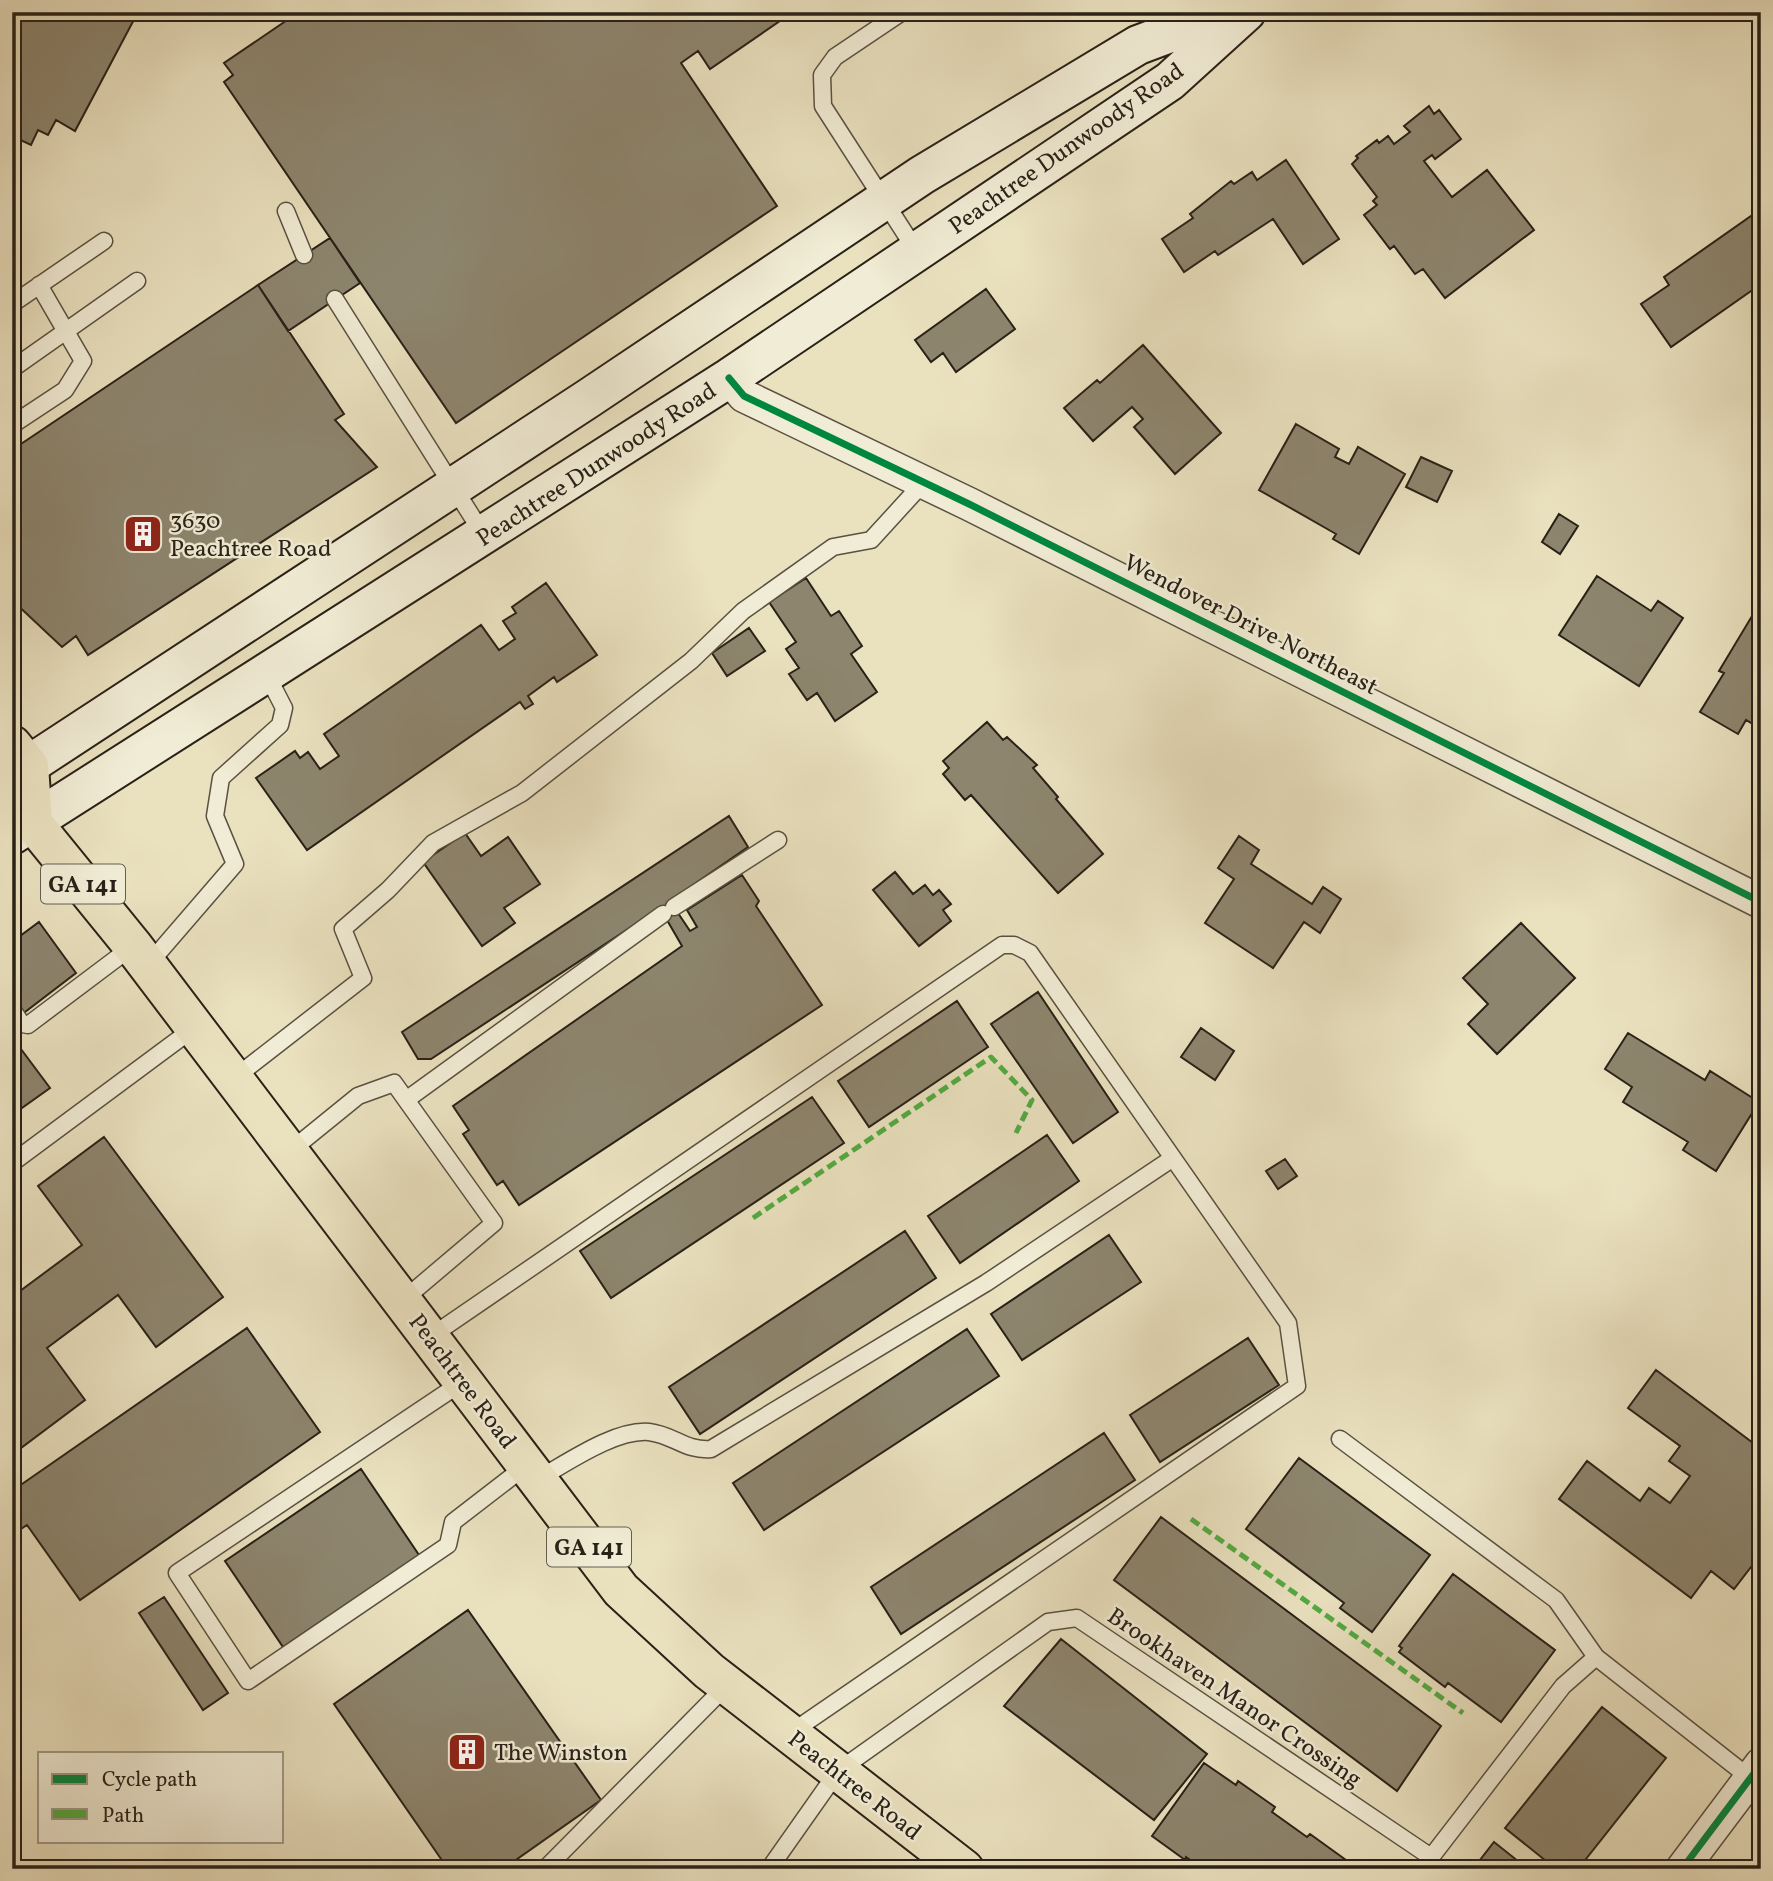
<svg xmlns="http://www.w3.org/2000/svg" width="1773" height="1881" viewBox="0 0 1773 1881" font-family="Vollkorn,serif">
<rect width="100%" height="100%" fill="#eae1bf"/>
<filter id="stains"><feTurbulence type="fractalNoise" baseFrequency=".00286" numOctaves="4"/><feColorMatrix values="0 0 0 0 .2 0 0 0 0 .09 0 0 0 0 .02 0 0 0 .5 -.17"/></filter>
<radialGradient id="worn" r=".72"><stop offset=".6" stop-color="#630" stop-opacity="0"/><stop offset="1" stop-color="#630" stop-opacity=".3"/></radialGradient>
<path fill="#8d856e" stroke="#292117" stroke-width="2" d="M12 12H138L75 131 56 120 48 135 38 130 31 145 12 136Z
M299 12H793L710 69 698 51 681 63 777 206 456 423 224 82 233 75 224 63Z
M1429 106 1434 114 1439 110 1461 139 1435 159 1432 155 1424 161 1452 197 1487 170 1534 230 1445 298 1423 269 1415 274 1394 246 1390 249 1364 215 1377 205 1373 201 1377 197 1352 164 1358 158 1356 156 1377 140 1379 143 1388 136 1394 144 1410 132 1404 126Z
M1286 160 1339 239 1303 264 1273 219 1218 255 1215 251 1184 272 1162 239 1193 218 1190 214 1231 181 1234 184 1252 172 1257 180Z
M1761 209V284L1671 347 1641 304 1669 285 1664 277Z
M330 238 360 283 288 331 258 285Z
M258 285 344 414 335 420 377 467 88 655 76 636 62 647 12 600V450Z
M986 289 1015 329 956 372 943 353 931 362 915 340Z
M1143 345 1221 433 1175 474 1134 427 1143 419 1132 407 1093 441 1064 408 1097 380 1100 383Z
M1296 424 1339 449 1335 457 1349 464 1358 447 1405 474 1359 554 1333 539 1336 534 1259 490Z
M1421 457 1452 471 1437 502 1406 487Z
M1559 514 1578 526 1560 554 1542 542Z
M1597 576 1651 611 1658 601 1683 618 1639 686 1559 635Z
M806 578 831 616 839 611 862 646 851 654 877 692 835 721 817 693 807 700 789 674 799 668 786 649 796 642 769 602Z
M546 583 597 655 557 682 554 677 528 696 533 704 525 709 520 702 307 850 256 778 295 751 300 758 308 752 320 769 339 756 324 734 481 625 499 650 515 639 503 621 516 613 512 607Z
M1761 601V729L1746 720 1738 734 1700 712 1724 673 1719 671Z
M749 628 765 651 727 676 712 653Z
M987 722 1003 740 1007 737 1037 765 1033 768 1058 797 1056 799 1103 854 1058 893 971 795 965 800 943 774 949 768 943 761Z
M729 816 748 847 670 901 690 931 697 927 687 910 742 875 759 901 756 906 822 1005 519 1205 503 1181 497 1185 463 1134 469 1130 453 1106 682 946 660 908 431 1059H418L402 1032Z
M465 833 481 856 508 837 540 884 504 908 515 923 482 946 423 862Z
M1239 836 1259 850 1251 864 1312 904 1323 887 1341 899 1320 933 1304 922 1273 968 1205 923 1234 879 1218 868Z
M895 872 913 894 925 885 933 895 939 890 951 904 943 910 951 921 919 946 873 890Z
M39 922 76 973 12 1022V942Z
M1521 923 1575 978 1497 1054 1468 1024 1488 1004 1463 978Z
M1038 992 1118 1112 1073 1143 991 1024Z
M957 1001 988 1047 869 1127 838 1081Z
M1201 1028 1234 1051 1215 1080 1181 1057Z
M1628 1033 1705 1080 1710 1071 1759 1102 1716 1171 1683 1150 1688 1142 1623 1102 1632 1087 1605 1069Z
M12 1037 50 1088 12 1115Z
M812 1097 844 1143 611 1298 580 1251Z
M1047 1135 1079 1181 960 1263 928 1216Z
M104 1137 223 1297 156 1347 118 1295 47 1348 85 1400 17 1451 12 1444V1297L82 1245 38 1186Z
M1285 1159 1297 1176 1278 1189 1266 1171Z
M905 1231 936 1278 700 1434 669 1387Z
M1109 1235 1141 1282 1022 1360 991 1314Z
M247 1328 320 1432 80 1600 27 1525 12 1535V1491Z
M967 1329 999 1376 764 1530 733 1483Z
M1248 1338 1279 1385 1160 1462 1130 1415Z
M1656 1370 1761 1449V1554L1734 1589 1711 1571 1691 1598 1559 1499 1587 1461 1640 1501 1649 1488 1670 1503 1690 1476 1669 1461 1680 1446 1628 1408Z
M1104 1433 1135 1480 901 1634 871 1587Z
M1299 1458 1430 1555 1372 1632 1340 1608 1344 1603 1246 1529Z
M361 1469 419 1555 283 1647 225 1561Z
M1161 1517 1441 1726 1397 1791 1114 1580Z
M1453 1574 1555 1650 1501 1722 1448 1683 1445 1687 1399 1652 1402 1648 1399 1646Z
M164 1597 228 1693 203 1710 139 1613Z
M468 1610 601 1800 503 1869H448L334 1704Z
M1061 1639 1207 1754 1154 1820 1004 1706Z
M1602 1707 1666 1758 1578 1869H1556L1505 1828Z
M1204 1763 1236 1785 1238 1781 1275 1807 1272 1812 1307 1837 1310 1834 1346 1860 1344 1864 1351 1869H1203L1186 1857 1185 1860 1152 1836Z
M1494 1842 1528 1869H1473Z"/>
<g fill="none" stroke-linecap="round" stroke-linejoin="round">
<g stroke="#595141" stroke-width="19">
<path id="service" d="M902 12 835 57 822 75 823 106 917 252
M286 211 304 255
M335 299 483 534
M12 304 104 241
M12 369 137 281
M12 425 65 390 83 361 39 285
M674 907 778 840
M147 966 235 864 215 816 221 778 280 725 284 708 266 673
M12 1009 22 1024 28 1025 133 946
M233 1079 363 978 343 929 388 890 433 843 522 793 691 661 743 611 833 547 871 540 924 482
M406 1100 663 914
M289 1152 358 1096 394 1083 494 1223 402 1301
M12 1163 194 1028
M430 1337 1002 945H1014L1030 953 1288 1323 1297 1386 789 1734
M464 1381 177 1573 248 1681 448 1545 453 1522 527 1465
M1340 1439 1556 1600 1596 1657 1750 1778
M538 1479C567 1463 615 1429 649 1432 674 1435 685 1451 711 1449L986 1283 1173 1158
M545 1869 727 1685
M769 1869 838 1771 1048 1622 1077 1618 1431 1857
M1422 1869 1563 1686 1596 1657"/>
</g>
<g stroke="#595141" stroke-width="35">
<path id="minor" d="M729 378 744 396 969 504 1761 902
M1682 1869 1761 1764"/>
</g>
<g stroke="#292117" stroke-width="42">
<path id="secondary" d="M12 776 589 398 922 175 1138 45 1226 12
M12 835 729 378 1170 81 1246 12"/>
</g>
<g stroke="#292117" stroke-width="42">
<path id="trunk" d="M12 745 29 766 33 823
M33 823 133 946 621 1590 709 1671 964 1869"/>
</g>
<use href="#service" stroke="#f1ecd5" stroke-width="16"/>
<use href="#minor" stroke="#f1ecd5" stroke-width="32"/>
<use href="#secondary" stroke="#f1ecd5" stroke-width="38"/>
<use href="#trunk" stroke="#eae1bf" stroke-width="38"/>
<path stroke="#53aa42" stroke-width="5" stroke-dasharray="10 5" stroke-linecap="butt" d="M753 1218 991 1057 1032 1100 1016 1133
M1191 1519 1463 1713"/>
<g stroke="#f1ecd5" stroke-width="11">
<path id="cycleway" d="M729 378 744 396 969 504 1761 902
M1682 1869 1761 1764"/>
</g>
<use href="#cycleway" stroke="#00873e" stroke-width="7"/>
</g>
<defs>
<g id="building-square" transform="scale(2.0125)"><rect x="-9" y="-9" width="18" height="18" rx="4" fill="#8f2418" stroke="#f1ecd5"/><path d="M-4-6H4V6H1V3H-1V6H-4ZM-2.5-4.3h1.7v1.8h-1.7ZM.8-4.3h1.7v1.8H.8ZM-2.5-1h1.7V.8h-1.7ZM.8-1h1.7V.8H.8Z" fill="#fff"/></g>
</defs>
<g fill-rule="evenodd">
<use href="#building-square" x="143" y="534"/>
<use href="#building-square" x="467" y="1752"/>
</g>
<g text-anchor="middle" stroke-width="5" stroke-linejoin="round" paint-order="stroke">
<g fill="#f1ecd5" stroke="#655e50" stroke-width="2">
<rect x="41" y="864.5" width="84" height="39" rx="5"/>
<rect x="547" y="1527.5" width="84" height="39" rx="5"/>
</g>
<g font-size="23" font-weight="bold" fill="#292117">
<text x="83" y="892">GA 141</text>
<text x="589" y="1555">GA 141</text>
</g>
<g font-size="24" fill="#292117" stroke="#f1ecd5">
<text transform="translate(1066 148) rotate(-35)" y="8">Peachtree Dunwoody Road</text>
<text transform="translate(596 464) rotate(-33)" y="8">Peachtree Dunwoody Road</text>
<text transform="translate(1251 624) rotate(27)" y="8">Wendover Drive Northeast</text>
<text transform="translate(463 1381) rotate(53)" y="8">Peachtree Road</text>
<text transform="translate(1235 1697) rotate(34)" y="8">Brookhaven Manor Crossing</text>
<text transform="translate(855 1785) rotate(38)" y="8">Peachtree Road</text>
</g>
<g font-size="24" fill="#292117" stroke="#f1ecd5" text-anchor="start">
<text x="170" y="528">3630<tspan x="170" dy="28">Peachtree Road</tspan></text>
<text x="494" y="1760">The Winston</text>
</g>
</g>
<rect width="1773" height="1881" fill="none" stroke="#eae1bf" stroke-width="42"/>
<rect x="14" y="14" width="1745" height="1853" fill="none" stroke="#292117" stroke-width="3.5"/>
<rect x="21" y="21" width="1731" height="1839" fill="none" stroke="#292117" stroke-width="2"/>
<rect x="38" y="1752" width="245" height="91" fill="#f1ecd5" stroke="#a19b89" stroke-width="2"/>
<rect x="52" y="1774" width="35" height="10" fill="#00873e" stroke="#a19b89" stroke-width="2"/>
<text x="102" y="1786" font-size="21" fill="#292117">Cycle path</text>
<rect x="52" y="1809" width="35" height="10" fill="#53aa42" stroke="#a19b89" stroke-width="2"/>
<text x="102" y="1822" font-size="21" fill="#292117">Path</text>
<rect width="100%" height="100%" filter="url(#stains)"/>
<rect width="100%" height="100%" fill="url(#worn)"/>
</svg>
